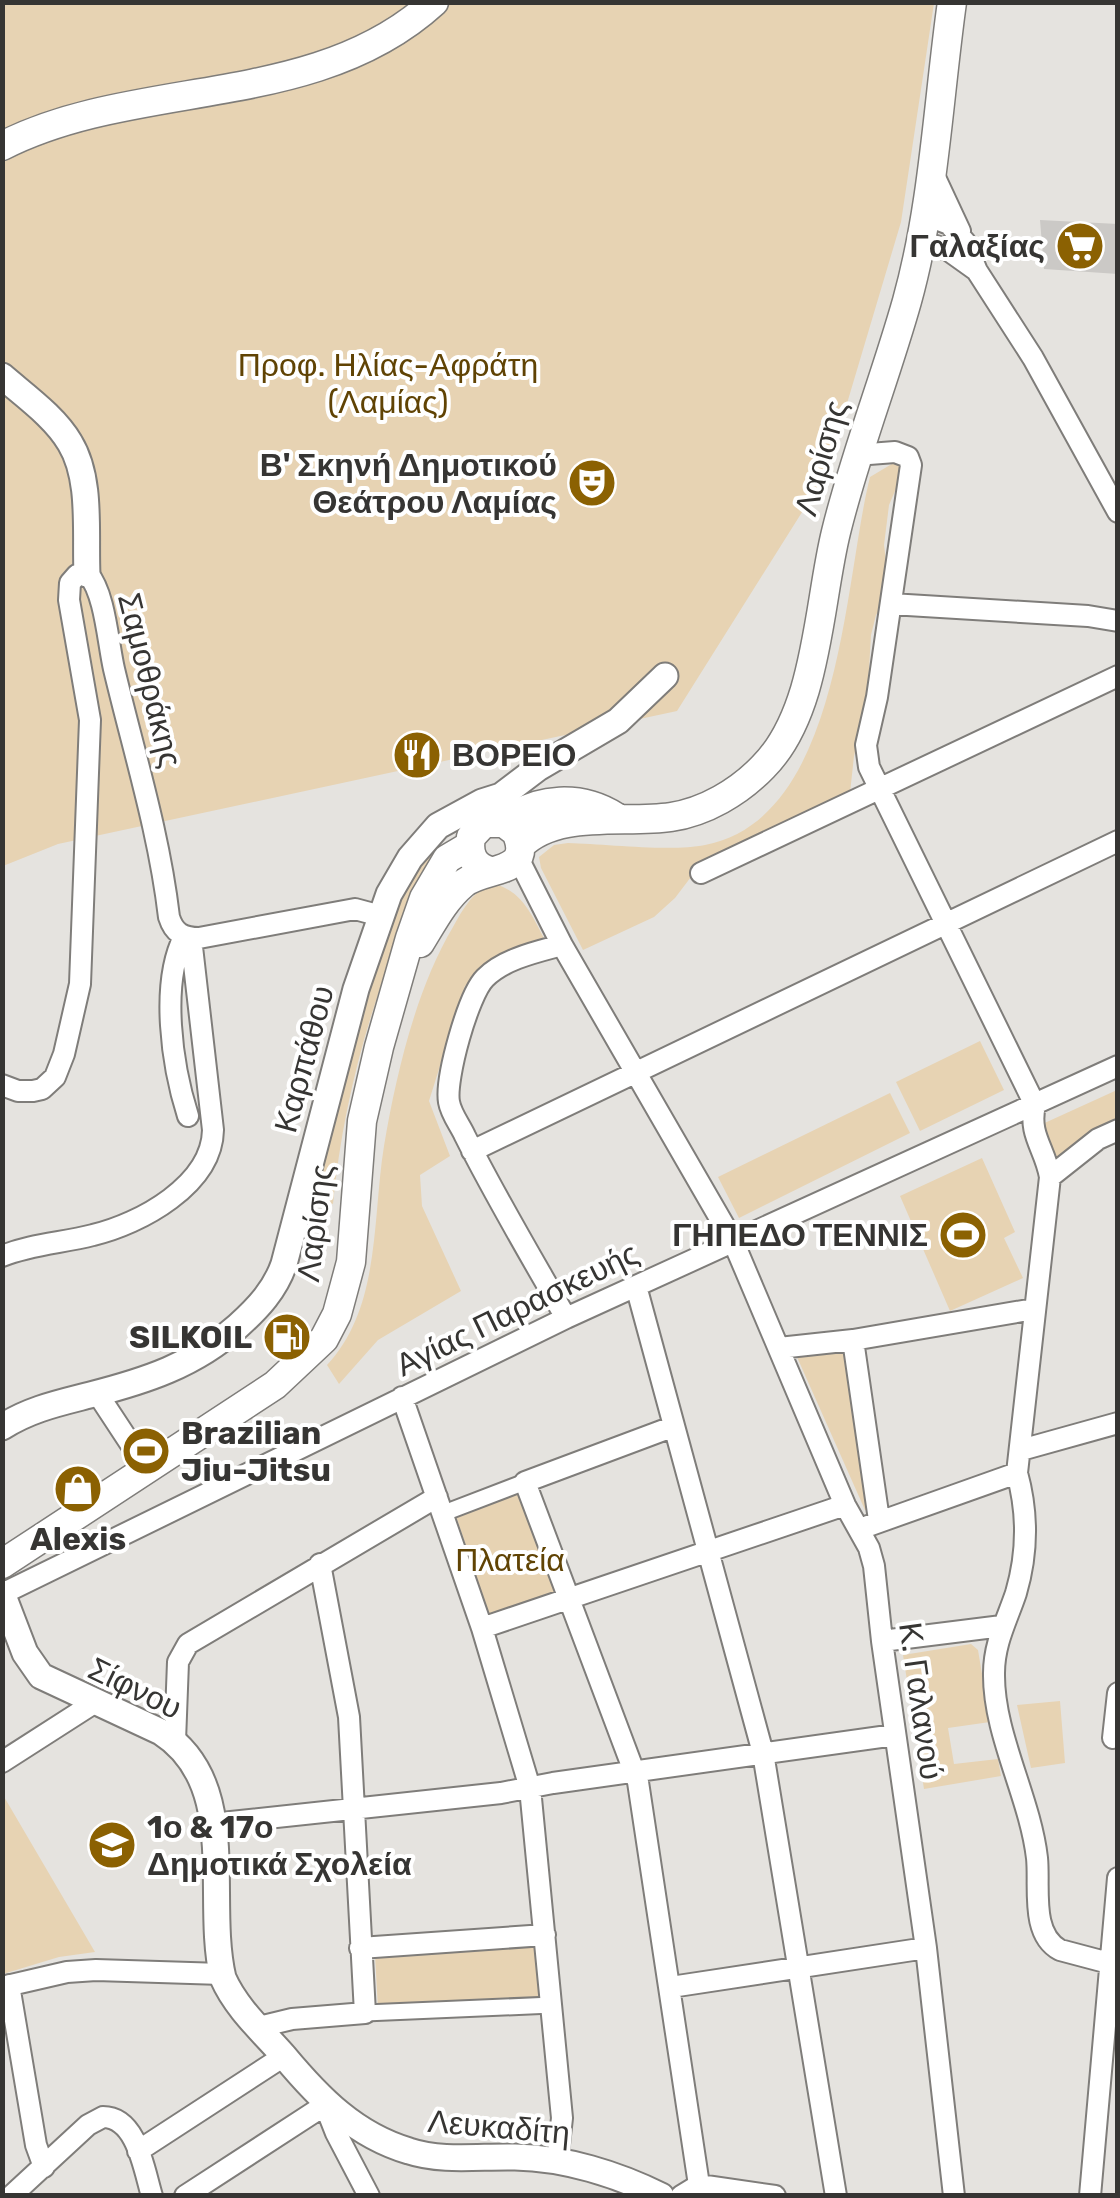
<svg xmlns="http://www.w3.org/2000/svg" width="1120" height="2198" viewBox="0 0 1120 2198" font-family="Rubik,sans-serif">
<rect width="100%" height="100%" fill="#e5e3df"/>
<path fill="#e7d3b3" d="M3 3H934L901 222 826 474 677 711 58 844 3 866Z
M895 462 902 463 906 475 898 484 889 505 884 545 888 577 882 588 881 608 876 615 871 635 867 704 854 756 850 793 694 873 675 898 654 917 583 950 541 868 539 857 554 845 568 843C606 844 671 852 705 845 842 818 843 585 870 477Z
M436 846 441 848C383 957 345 1080 333 1204L312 1196 373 972 407 882Z
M494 884C523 891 533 918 546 942L501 960 465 986 429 1101 450 1156 420 1175 422 1206 461 1291 378 1340 339 1384 327 1365C381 1307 372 1220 384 1146 396 1075 416 989 453 927 462 911 474 888 494 884Z
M980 1041 1004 1090 920 1131 896 1082Z
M1117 1090V1124L1054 1164 1038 1126Z
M890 1093 910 1133 739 1218 718 1177Z
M982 1158 1015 1232 1004 1238 1023 1278 950 1311 900 1196Z
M840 1345 850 1354 873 1509 865 1510 797 1357 798 1351Z
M524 1490 560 1594 490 1618 455 1513Z
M971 1644 978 1650 990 1722 948 1728 954 1764 998 1759 1001 1776 924 1789 903 1655Z
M1060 1701 1065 1763 1031 1768 1017 1705Z
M3 1795 95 1952 59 1957 3 1974Z
M537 1942 543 1999 378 2009 375 1954Z"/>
<path fill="#cbc9c6" d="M1040 220 1118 224V274L1044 269Z"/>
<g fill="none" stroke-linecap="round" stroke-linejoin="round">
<g stroke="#7f7d7a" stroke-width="19">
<path id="pedestrian" d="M444 1513 525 1482
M365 2013 552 2005"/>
</g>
<g stroke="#7f7d7a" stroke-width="24">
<path id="minor" d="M932 171 960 231
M925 215 949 224 965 242 977 271 1033 358 1118 512
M920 241 948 250 976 270
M856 455 895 452 908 457 911 465 877 697 866 745 869 767 1035 1105C1028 1135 1045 1148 1050 1177L1017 1473C1028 1513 1028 1552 1016 1593 1007 1620 994 1643 994 1673 993 1734 1030 1797 1037 1858 1040 1886 1030 1934 1060 1950L1109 1963
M891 604 1088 616 1118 621
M518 858 562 945 733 1241 845 1505 869 1548 874 1566 882 1641 926 1948 954 2196
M701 873 1118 676
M184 937C160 984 172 1066 188 1116
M562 945C536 952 504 959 485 978 468 995 445 1079 449 1102 451 1114 460 1125 465 1136 496 1198 532 1258 566 1318
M2 1085 18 1091H33L42 1089 55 1077 64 1054 80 984 90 720 69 600 70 583 77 575 88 574C105 593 108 643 114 669 134 753 159 832 169 917 174 933 183 938 199 938L355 909 381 916
M472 1151 1118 841
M1050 1177 1098 1139 1118 1130
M2 1256C32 1244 62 1243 93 1235 140 1224 212 1185 213 1130L191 938
M636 1286 763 1753 836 2196
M779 1348 853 1340
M97 1393 147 1469
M402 1397 482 1628 530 1788 562 2118 557 2162
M672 1427 525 1482 638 1782 699 2185
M1021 1450 1118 1423
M879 1520 853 1340 1034 1309
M868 1526 1017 1473
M4 1593 566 1318 1118 1066
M482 1628 845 1505
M882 1641 1002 1626
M1113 1738 1118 1693
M175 1741 178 1662 188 1644 437 1497
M2 1762 94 1703
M212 1824 501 1793 553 1783 895 1735
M360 1948 545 1935
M9 1985 36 2145 44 2167
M2 1987 67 1972 96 1970 222 1974
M671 1987 926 1948
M259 2027 292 2019 365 2013 349 1717 320 1564
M138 2151 284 2056
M11 2196 88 2125 103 2117C137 2117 144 2170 152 2196
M185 2196 325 2105 336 2133 369 2196
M681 2196 699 2185 775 2196
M1090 2196 1118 1878"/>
</g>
<g stroke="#7f7d7a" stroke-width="29">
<path id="tertiary" d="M2 376C25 396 55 417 70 443 92 479 85 533 87 574
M2 1427C30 1409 59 1403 90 1395 145 1381 195 1365 238 1326 258 1308 275 1290 284 1264L356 989 389 894 410 858 438 826 482 802 501 796 538 768 618 721 665 676
M2 1593 25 1653 41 1676 161 1732C242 1784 204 1898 223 1978 236 2008 263 2032 284 2056 319 2098 355 2135 409 2151 442 2162 481 2156 515 2157 565 2158 617 2174 661 2196"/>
</g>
<g stroke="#7f7d7a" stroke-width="31">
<path id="secondary" d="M2 146C137 77 315 111 434 2
M504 823C537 796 582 795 616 817
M520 846C556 809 624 824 671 817 705 812 739 792 763 767 818 712 818 605 836 532 855 454 885 379 907 301 934 204 938 102 952 2
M420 943C433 922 444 900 463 884 484 866 535 876 516 832L504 823H484L471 837C468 854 473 866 490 871
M2 1564 275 1385 324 1339 337 1314 351 1262 362 1121 379 1047 410 938 424 898 447 859 469 846"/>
</g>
<use href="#pedestrian" stroke="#fff" stroke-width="15"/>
<use href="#minor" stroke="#fff" stroke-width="20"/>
<use href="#tertiary" stroke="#fff" stroke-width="25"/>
<use href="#secondary" stroke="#fff" stroke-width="28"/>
</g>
<defs>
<g id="supermarket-disc" transform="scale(2.5)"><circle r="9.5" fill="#8b6102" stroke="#fff"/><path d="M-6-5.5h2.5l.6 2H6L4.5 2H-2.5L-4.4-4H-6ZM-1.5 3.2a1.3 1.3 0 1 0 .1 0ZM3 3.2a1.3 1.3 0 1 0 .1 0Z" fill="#fff"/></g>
<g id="theatre-disc" transform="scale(2.5)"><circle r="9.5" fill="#8b6102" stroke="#fff"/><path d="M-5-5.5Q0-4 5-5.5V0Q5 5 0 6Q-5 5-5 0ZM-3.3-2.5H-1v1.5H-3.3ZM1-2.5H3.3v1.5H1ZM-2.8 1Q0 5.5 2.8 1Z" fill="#fff"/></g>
<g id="restaurant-disc" transform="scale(2.5)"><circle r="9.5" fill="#8b6102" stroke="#fff"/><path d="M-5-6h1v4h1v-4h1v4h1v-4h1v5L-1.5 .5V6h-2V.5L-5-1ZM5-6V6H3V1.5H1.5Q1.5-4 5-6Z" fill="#fff"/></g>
<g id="stadium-disc" transform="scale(2.5)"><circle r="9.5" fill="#8b6102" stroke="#fff"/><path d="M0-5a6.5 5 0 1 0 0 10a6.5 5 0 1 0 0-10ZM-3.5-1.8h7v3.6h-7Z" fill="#fff"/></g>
<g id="fuel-disc" transform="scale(2.5)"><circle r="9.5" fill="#8b6102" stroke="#fff"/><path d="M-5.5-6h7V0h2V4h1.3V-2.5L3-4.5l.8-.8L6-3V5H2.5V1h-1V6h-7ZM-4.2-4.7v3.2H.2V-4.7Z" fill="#fff"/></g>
<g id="shop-disc" transform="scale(2.5)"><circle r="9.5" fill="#8b6102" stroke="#fff"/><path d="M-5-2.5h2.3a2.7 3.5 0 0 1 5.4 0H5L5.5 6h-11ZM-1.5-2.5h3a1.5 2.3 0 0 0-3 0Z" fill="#fff"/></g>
<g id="school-disc" transform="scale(2.5)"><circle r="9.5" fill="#8b6102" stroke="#fff"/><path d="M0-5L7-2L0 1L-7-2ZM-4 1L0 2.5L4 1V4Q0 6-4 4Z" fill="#fff"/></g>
</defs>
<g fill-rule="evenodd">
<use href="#supermarket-disc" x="1080" y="246"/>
<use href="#theatre-disc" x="592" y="483"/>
<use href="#restaurant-disc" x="417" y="755"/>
<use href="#stadium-disc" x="963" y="1235"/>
<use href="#fuel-disc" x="287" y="1337"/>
<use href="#stadium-disc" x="146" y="1451"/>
<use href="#shop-disc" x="78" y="1489"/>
<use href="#school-disc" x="112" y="1845"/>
</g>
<g text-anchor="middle" stroke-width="8" stroke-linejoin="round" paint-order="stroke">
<g font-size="32" font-weight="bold" fill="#363533" stroke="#fff" text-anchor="end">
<text x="1045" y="257">Γαλαξίας</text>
<text x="557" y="476">Β' Σκηνή Δημοτικού<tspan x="557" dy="37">Θεάτρου Λαμίας</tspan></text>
<text x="452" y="766" text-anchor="start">ΒΟΡΕΙΟ</text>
<text x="928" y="1246">ΓΗΠΕΔΟ ΤΕΝΝΙΣ</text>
<text x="252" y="1348">SILKOIL</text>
<text x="181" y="1444" text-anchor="start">Brazilian<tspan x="181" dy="37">Jiu-Jitsu</tspan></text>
<text x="78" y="1550" text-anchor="middle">Alexis</text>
<text x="147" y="1838" text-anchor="start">1ο &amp; 17ο<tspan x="147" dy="37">Δημοτικά Σχολεία</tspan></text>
</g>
<g font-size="32" fill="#604304" stroke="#fff">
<text x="388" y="376">Προφ. Ηλίας-Αφράτη<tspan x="388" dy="37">(Λαμίας)</tspan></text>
<text x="510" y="1571">Πλατεία</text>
</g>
<g font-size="32" fill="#363533" stroke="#fff">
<text transform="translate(821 458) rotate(-74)" y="11">Λαρίσης</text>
<text transform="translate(150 680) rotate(76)" y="11">Σαμοθράκης</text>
<text transform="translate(304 1059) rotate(-75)" y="11">Καρπάθου</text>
<text transform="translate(315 1223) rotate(-83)" y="11">Λαρίσης</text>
<text transform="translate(517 1309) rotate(-26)" y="11">Αγίας Παρασκευής</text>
<text transform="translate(135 1688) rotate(26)" y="11">Σίφνου</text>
<text transform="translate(921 1701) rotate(82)" y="11">Κ. Γαλανού</text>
<text transform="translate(499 2127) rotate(5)" y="11">Λευκαδίτη</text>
</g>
</g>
<rect width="1120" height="2198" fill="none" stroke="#363533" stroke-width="10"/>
</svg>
